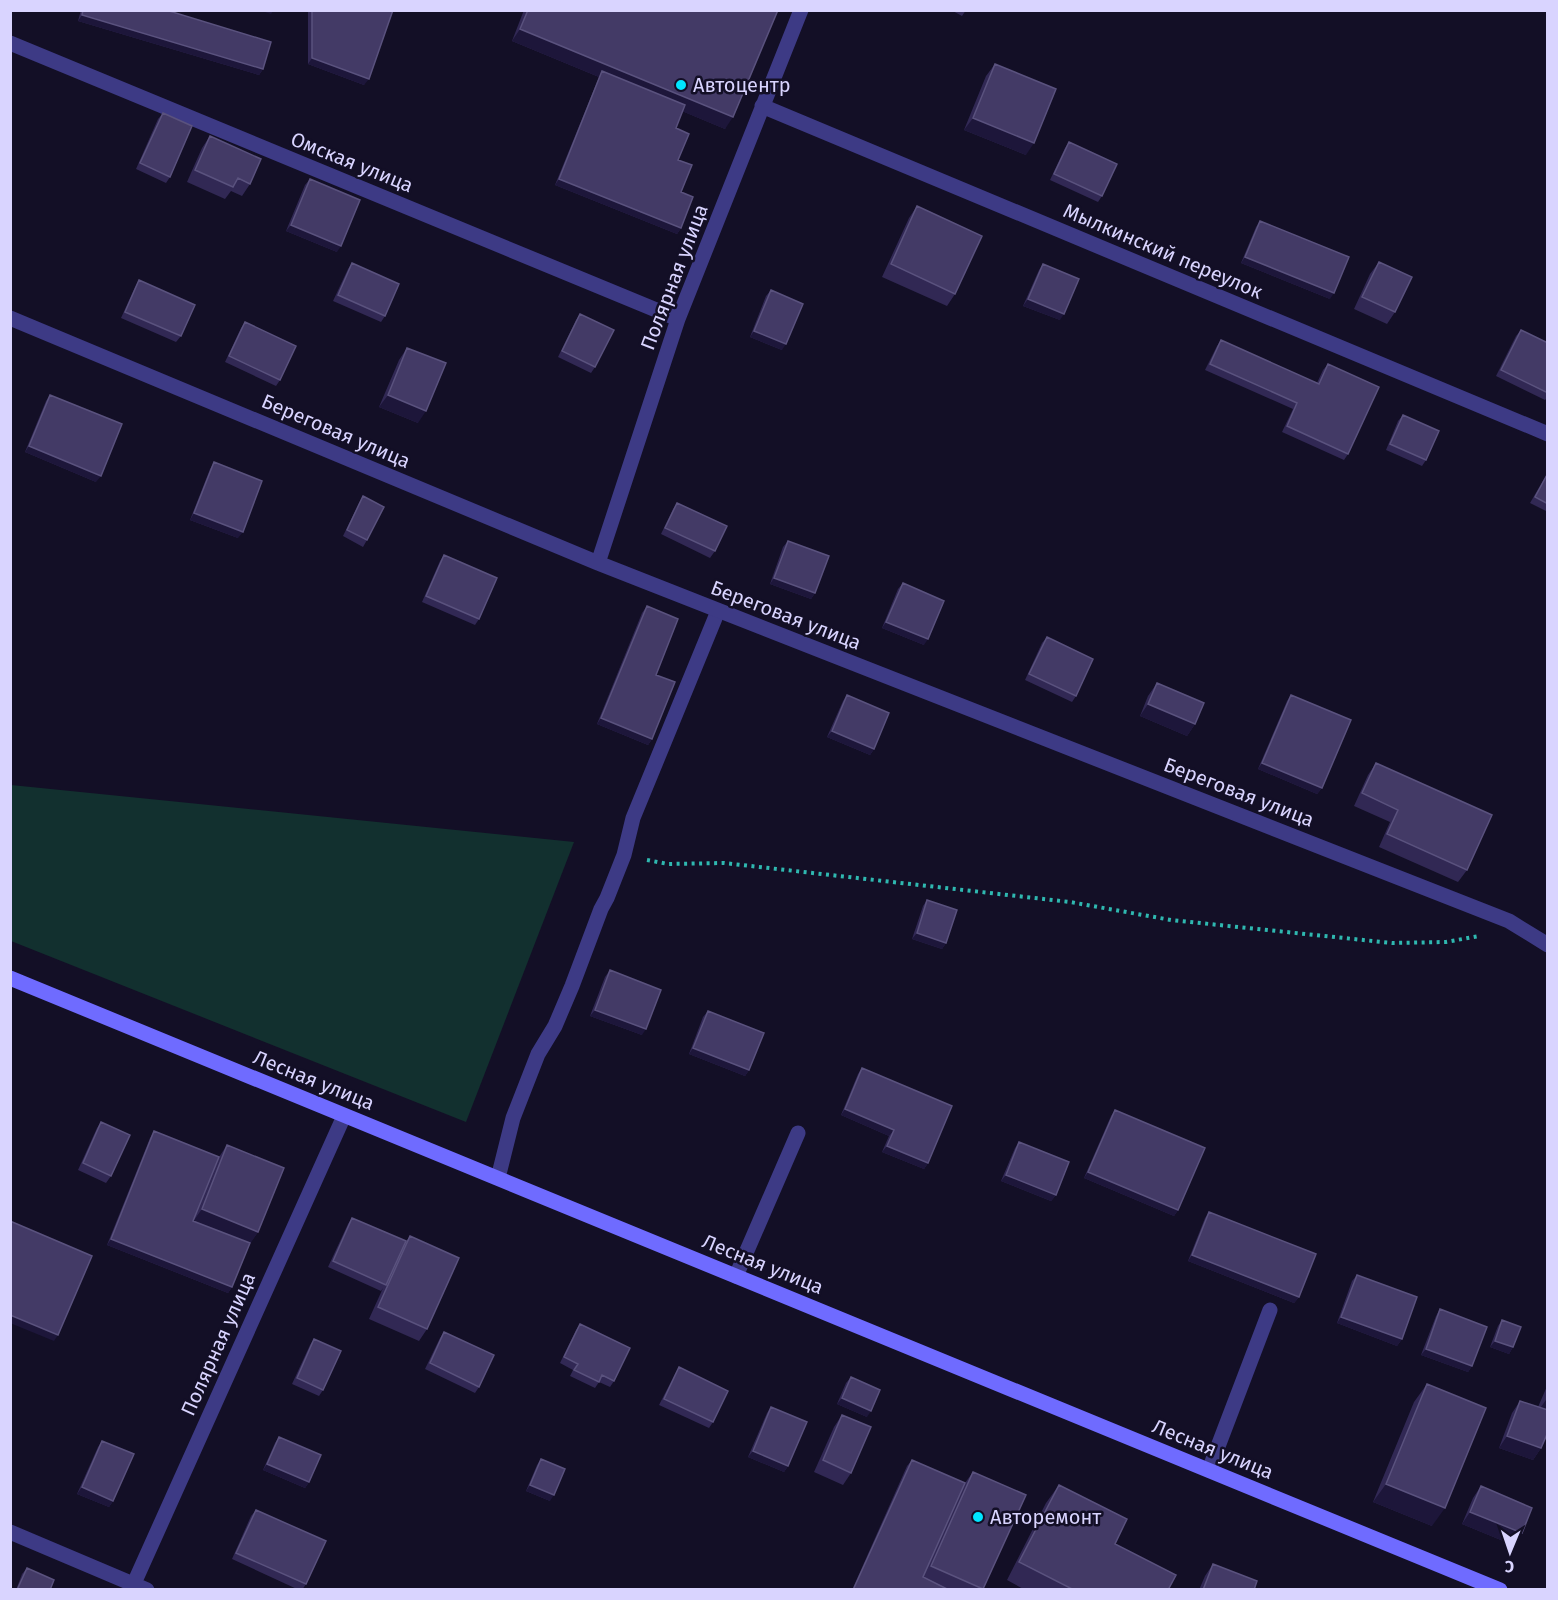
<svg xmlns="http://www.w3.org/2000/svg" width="1558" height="1600" viewBox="0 0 1558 1600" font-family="'Fira Sans',sans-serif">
<rect width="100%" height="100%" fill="#130f26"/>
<path fill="#12302f" d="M11 785 574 842 466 1122 11 941Z"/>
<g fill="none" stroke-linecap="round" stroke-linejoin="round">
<path stroke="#2fb8b0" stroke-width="4" stroke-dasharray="3 4.5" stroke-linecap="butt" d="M647 860 668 864 724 863 1070 902 1171 920 1392 943 1446 942 1479 936"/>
<path stroke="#3d3a85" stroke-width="15" d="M498 1178 513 1118 538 1054 555 1026 572 986 601 909 607 898 624 855 633 818 718 611
M736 1276 798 1133
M1209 1470 1270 1310"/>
<path stroke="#3d3a85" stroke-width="15" d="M10 43 678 319
M762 106 1548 434
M10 318 598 563 1509 921 1548 945
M598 563 678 319 801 10
M10 1532 147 1590
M131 1590 344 1116"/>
<path stroke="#6f6bff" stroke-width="15" d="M10 978 1500 1590"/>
</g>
<path fill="#312854" d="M81 10H166L263 69 259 75 78 21Z
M308 10H393L364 85 308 64Z
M524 10H778L725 129 682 111 676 128 681 192V228L677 234 555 185 599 77 512 41Z
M951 10H966L962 16Z
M995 64 1026 155 964 130 986 76Z
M163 113 170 177 166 183 136 169 158 119Z
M210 136 250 184 242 196 231 191 225 199 187 182 202 148Z
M1069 142 1102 196 1098 202 1050 180 1065 148Z
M310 179 337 252 286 231 305 185Z
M917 206 955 294 947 306 882 277 909 218Z
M1260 221 1330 299 1241 263 1256 227Z
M1379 262 1395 312 1387 324 1354 309 1370 274Z
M352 263 385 316 381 322 333 301 348 269Z
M1043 264 1060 320 1023 306 1039 270Z
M139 280 181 336 176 342 121 318 135 287Z
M771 290 782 350 750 337 766 296Z
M580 314 595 367 591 373 558 357 576 320Z
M245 322 280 380 276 386 225 362 241 328Z
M1521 330 1548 343V397L1545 400 1496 376 1516 336Z
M1221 340 1317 383 1323 370 1328 364 1348 454 1344 460 1282 432 1293 409 1205 370 1217 346Z
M407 348 418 423 379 407 399 360Z
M50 395 96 482 25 452 46 401Z
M1403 415 1426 460 1422 466 1386 450 1398 421Z
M214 462 238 538 190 520 210 469Z
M1548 472V512L1530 503Z
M363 496 367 540 363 547 343 536 359 503Z
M677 503 715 551 710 558 661 534 673 509Z
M788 541 815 593 811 599 770 584 783 547Z
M444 555 479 619 475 625 422 602 440 561Z
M903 583 924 645 882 628 898 589Z
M647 606 656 675 652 739 648 745 597 724 642 613Z
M1047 637 1076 696 1072 702 1025 680 1042 643Z
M1157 683 1195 724 1187 736 1140 716 1148 696Z
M847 695 874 749 870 755 827 737 843 701Z
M1291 695 1322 788 1317 794 1258 769 1287 701Z
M1376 763 1467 870 1458 882 1379 847 1390 822 1354 806 1368 775Z
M927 900 946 943 942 949 912 939 923 906Z
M610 970 642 1035 590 1016 605 977Z
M708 1011 749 1070 745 1076 689 1054 703 1017Z
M862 1068 928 1163 924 1169 882 1152 889 1136 841 1115 858 1074Z
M1115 1110 1178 1210 1174 1216 1084 1178 1111 1116Z
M101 1122 111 1176 106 1183 78 1170 97 1128Z
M154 1131 219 1157 227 1145 258 1232 250 1243 232 1287 228 1293 107 1245 150 1138Z
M1019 1142 1056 1195 1051 1201 1001 1181 1015 1148Z
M1209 1212 1299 1297 1294 1303 1188 1261 1205 1218Z
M352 1218 405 1243 410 1236 427 1329 419 1341 369 1319 383 1288 381 1291 328 1267 348 1224Z
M1357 1275 1402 1339 1397 1346 1337 1323 1352 1281Z
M1440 1309 1472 1366 1468 1372 1421 1355 1436 1316Z
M1502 1320 1513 1347 1509 1354 1490 1347 1498 1326Z
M580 1324 614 1381 610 1387 599 1382 595 1388 570 1376 573 1370 560 1363 576 1330Z
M444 1332 479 1387 475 1393 425 1369 440 1338Z
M314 1339 323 1390 319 1396 292 1384 310 1345Z
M679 1367 713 1422 709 1428 659 1405 675 1374Z
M851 1377 867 1417 837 1404 846 1383Z
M1427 1384 1432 1526 1373 1502 1414 1402Z
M1548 1384V1432L1541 1448 1533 1460 1499 1448 1512 1413 1520 1401 1538 1407Z
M771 1407 788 1466 784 1472 748 1457 767 1413Z
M842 1415 851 1473 843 1485 814 1472 834 1427Z
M279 1437 309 1482 305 1488 263 1470 275 1443Z
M102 1441 113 1501 109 1507 77 1494 98 1447Z
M541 1459 550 1501 526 1491 537 1465Z
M912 1460 965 1483 973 1472 983 1589 852 1590 907 1466Z
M1059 1485 1115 1544 1168 1590H1025L1007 1580 1046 1503Z
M1481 1486 1513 1545 1462 1524 1473 1498Z
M256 1510 306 1584 302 1590H299L232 1559 251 1516Z
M1213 1564 1254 1590H1199L1205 1576Z
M27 1568 50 1590H16L22 1574Z"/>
<path fill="#1d163a" d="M259 10H274L271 14Z
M82 15 263 69 259 75 78 21Z
M520 29 733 117 725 129 600 77 602 71 599 77 512 41Z
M312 58 369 79 364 85 308 64Z
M973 118 1034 143 1026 155 964 130Z
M559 179 681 228 677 234 555 185Z
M291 225 341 246 337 252 286 231Z
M1245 257 1334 293 1330 299 1241 263Z
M1028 299 1064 314 1060 320 1023 306Z
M754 331 786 344 782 350 750 337Z
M388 395 426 411 418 423 379 407Z
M29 446 101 476 96 482 25 452Z
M194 513 243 532 238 538 190 520Z
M774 578 815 593 811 599 770 584Z
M886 622 928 639 924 645 882 628Z
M1148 704 1195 724 1187 736 1140 716Z
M601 718 652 739 648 745 597 724Z
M832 731 874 749 870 755 827 737Z
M1262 763 1322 788 1317 794 1258 769Z
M917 933 946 943 942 949 912 939Z
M595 1010 646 1029 642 1035 590 1016Z
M693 1048 749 1070 745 1076 689 1054Z
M845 1109 894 1130 889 1136 841 1115Z
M887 1146 928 1163 924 1169 882 1152Z
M1088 1172 1178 1210 1174 1216 1084 1178Z
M1006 1175 1056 1195 1051 1201 1001 1181Z
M202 1209 258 1232 246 1250 189 1227Z
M111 1239 232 1287 228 1293 107 1245Z
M1192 1255 1299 1297 1294 1303 1188 1261Z
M10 1315 58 1335 54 1341 10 1323Z
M1341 1317 1402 1339 1397 1346 1337 1323Z
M1495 1341 1513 1347 1509 1354 1490 1347Z
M1426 1349 1472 1366 1468 1372 1421 1355Z
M1548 1397V1419L1536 1414Z
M842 1398 871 1411 867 1417 837 1404Z
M1507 1436 1541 1448 1533 1460 1499 1448Z
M753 1451 788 1466 784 1472 748 1457Z
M267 1464 309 1482 305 1488 263 1470Z
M1386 1484 1445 1508 1432 1526 1373 1502Z
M530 1485 554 1495 550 1501 526 1491Z
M82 1487 113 1501 109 1507 77 1494Z
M1470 1512 1522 1533 1513 1545 1462 1524Z"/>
<path fill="#433a66" stroke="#5a527e" stroke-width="1.5" d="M83 10H166L271 42 263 69 82 15Z
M312 10H393L369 79 312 58Z
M528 10H778L733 117 520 29Z
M995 64 1056 89 1034 143 973 118Z
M602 71 685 105 676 128 689 134 678 160 692 165 681 192 693 197 681 228 559 179Z
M163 113 192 126 170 177 140 163Z
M210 136 261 159 250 184 238 178 233 187 195 170Z
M1069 142 1117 164 1102 196 1054 174Z
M310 179 360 200 341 246 291 225Z
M917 206 982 236 955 294 891 264Z
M1260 221 1349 257 1334 293 1245 257Z
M1379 262 1412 277 1395 312 1362 297Z
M352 263 399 284 385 316 338 295Z
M1043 264 1079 279 1064 314 1028 299Z
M139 280 195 305 181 336 125 312Z
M771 290 803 304 786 344 754 331Z
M580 314 614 330 595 367 562 351Z
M245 322 296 346 280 380 229 356Z
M1521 330 1548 343V393L1501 370Z
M1221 340 1319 384 1328 364 1379 387 1348 454 1287 426 1297 403 1210 364Z
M407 348 446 363 426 411 388 395Z
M50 395 122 424 101 476 29 446Z
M1403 415 1439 431 1426 460 1390 444Z
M214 462 262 481 243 532 194 513Z
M1548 473V504L1535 497Z
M363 496 384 507 367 540 347 530Z
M677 503 727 526 715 551 665 528Z
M788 541 829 556 815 593 774 578Z
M444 555 497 578 479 619 426 596Z
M903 583 944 601 928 639 886 622Z
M647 606 678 619 656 675 675 682 652 739 601 718Z
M1047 637 1093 659 1076 696 1029 674Z
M1157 683 1204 703 1195 724 1148 704Z
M847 695 889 713 874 749 832 731Z
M1291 695 1351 720 1322 788 1262 763Z
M1376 763 1492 815 1467 870 1387 834 1398 810 1362 793Z
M927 900 957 910 946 943 917 933Z
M610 970 661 990 646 1029 595 1010Z
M708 1011 764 1033 749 1070 693 1048Z
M862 1068 952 1106 928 1163 887 1146 894 1130 845 1109Z
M1115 1110 1205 1148 1178 1210 1088 1172Z
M101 1122 130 1135 111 1176 83 1163Z
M154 1131 219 1157 193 1221 250 1243 232 1287 111 1239Z
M1019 1142 1069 1162 1056 1195 1006 1175Z
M227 1145 284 1168 258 1232 202 1209Z
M1209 1212 1316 1254 1299 1297 1192 1255Z
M352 1218 406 1241 386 1285 333 1261Z
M10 1221 92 1256 58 1335 10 1315Z
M410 1236 459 1258 427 1329 378 1307Z
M1357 1275 1417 1297 1402 1339 1341 1317Z
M1440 1309 1487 1327 1472 1366 1426 1349Z
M1502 1320 1521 1327 1513 1347 1495 1341Z
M580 1324 630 1348 614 1381 602 1375 599 1382 574 1370 578 1364 564 1357Z
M444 1332 494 1355 479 1387 430 1363Z
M314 1339 341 1351 323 1390 297 1378Z
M679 1367 728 1391 713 1422 664 1399Z
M851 1377 880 1390 871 1411 842 1398Z
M1427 1384 1486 1408 1445 1508 1386 1484Z
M1520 1401 1548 1410V1432L1541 1448 1507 1436Z
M771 1407 807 1422 788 1466 753 1451Z
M842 1415 871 1427 851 1473 823 1460Z
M279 1437 321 1455 309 1482 267 1464Z
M102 1441 134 1454 113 1501 82 1487Z
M541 1459 565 1469 554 1495 530 1485Z
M912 1460 965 1483 923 1577 949 1590H853Z
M973 1472 1026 1495 983 1589 931 1566Z
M1059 1485 1127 1519 1115 1544 1176 1575 1168 1590H1074L1019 1562Z
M1481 1486 1532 1508 1522 1533 1470 1512Z
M256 1510 326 1541 306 1584 236 1553Z
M1213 1564 1257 1581 1254 1590H1203Z
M27 1568 54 1580 50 1590H17Z"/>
<g fill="#00e5ff" stroke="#130f26" stroke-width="2">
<circle cx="681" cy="85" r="6"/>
<circle cx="978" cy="1517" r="6"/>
</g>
<g text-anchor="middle" stroke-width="5" stroke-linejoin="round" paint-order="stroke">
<g font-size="20" fill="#d9d4ff" stroke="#130f26" text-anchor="start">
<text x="693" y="92">Автоцентр</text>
<text x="990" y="1524">Авторемонт</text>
</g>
<g font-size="20" fill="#d9d4ff" stroke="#130f26">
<text transform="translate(352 162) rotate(22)" y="7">Омская улица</text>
<text transform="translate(1163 251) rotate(23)" y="7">Мылкинский переулок</text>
<text transform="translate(674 277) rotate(-69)" y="7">Полярная улица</text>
<text transform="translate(336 431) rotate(23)" y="7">Береговая улица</text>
<text transform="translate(786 615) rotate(21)" y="7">Береговая улица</text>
<text transform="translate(1239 792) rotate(21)" y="7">Береговая улица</text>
<text transform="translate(314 1080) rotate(22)" y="7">Лесная улица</text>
<text transform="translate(763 1264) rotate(22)" y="7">Лесная улица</text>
<text transform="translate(218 1344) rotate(-66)" y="7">Полярная улица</text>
<text transform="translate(1213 1449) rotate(22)" y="7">Лесная улица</text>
</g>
</g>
<rect width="1558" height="1600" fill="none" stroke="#d9d4ff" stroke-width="24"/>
<g transform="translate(1510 1552) rotate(182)" stroke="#130f26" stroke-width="4.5" paint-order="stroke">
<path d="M0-4.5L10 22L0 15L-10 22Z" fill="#d9d4ff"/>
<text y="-9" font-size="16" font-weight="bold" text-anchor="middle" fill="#d9d4ff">С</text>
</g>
</svg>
